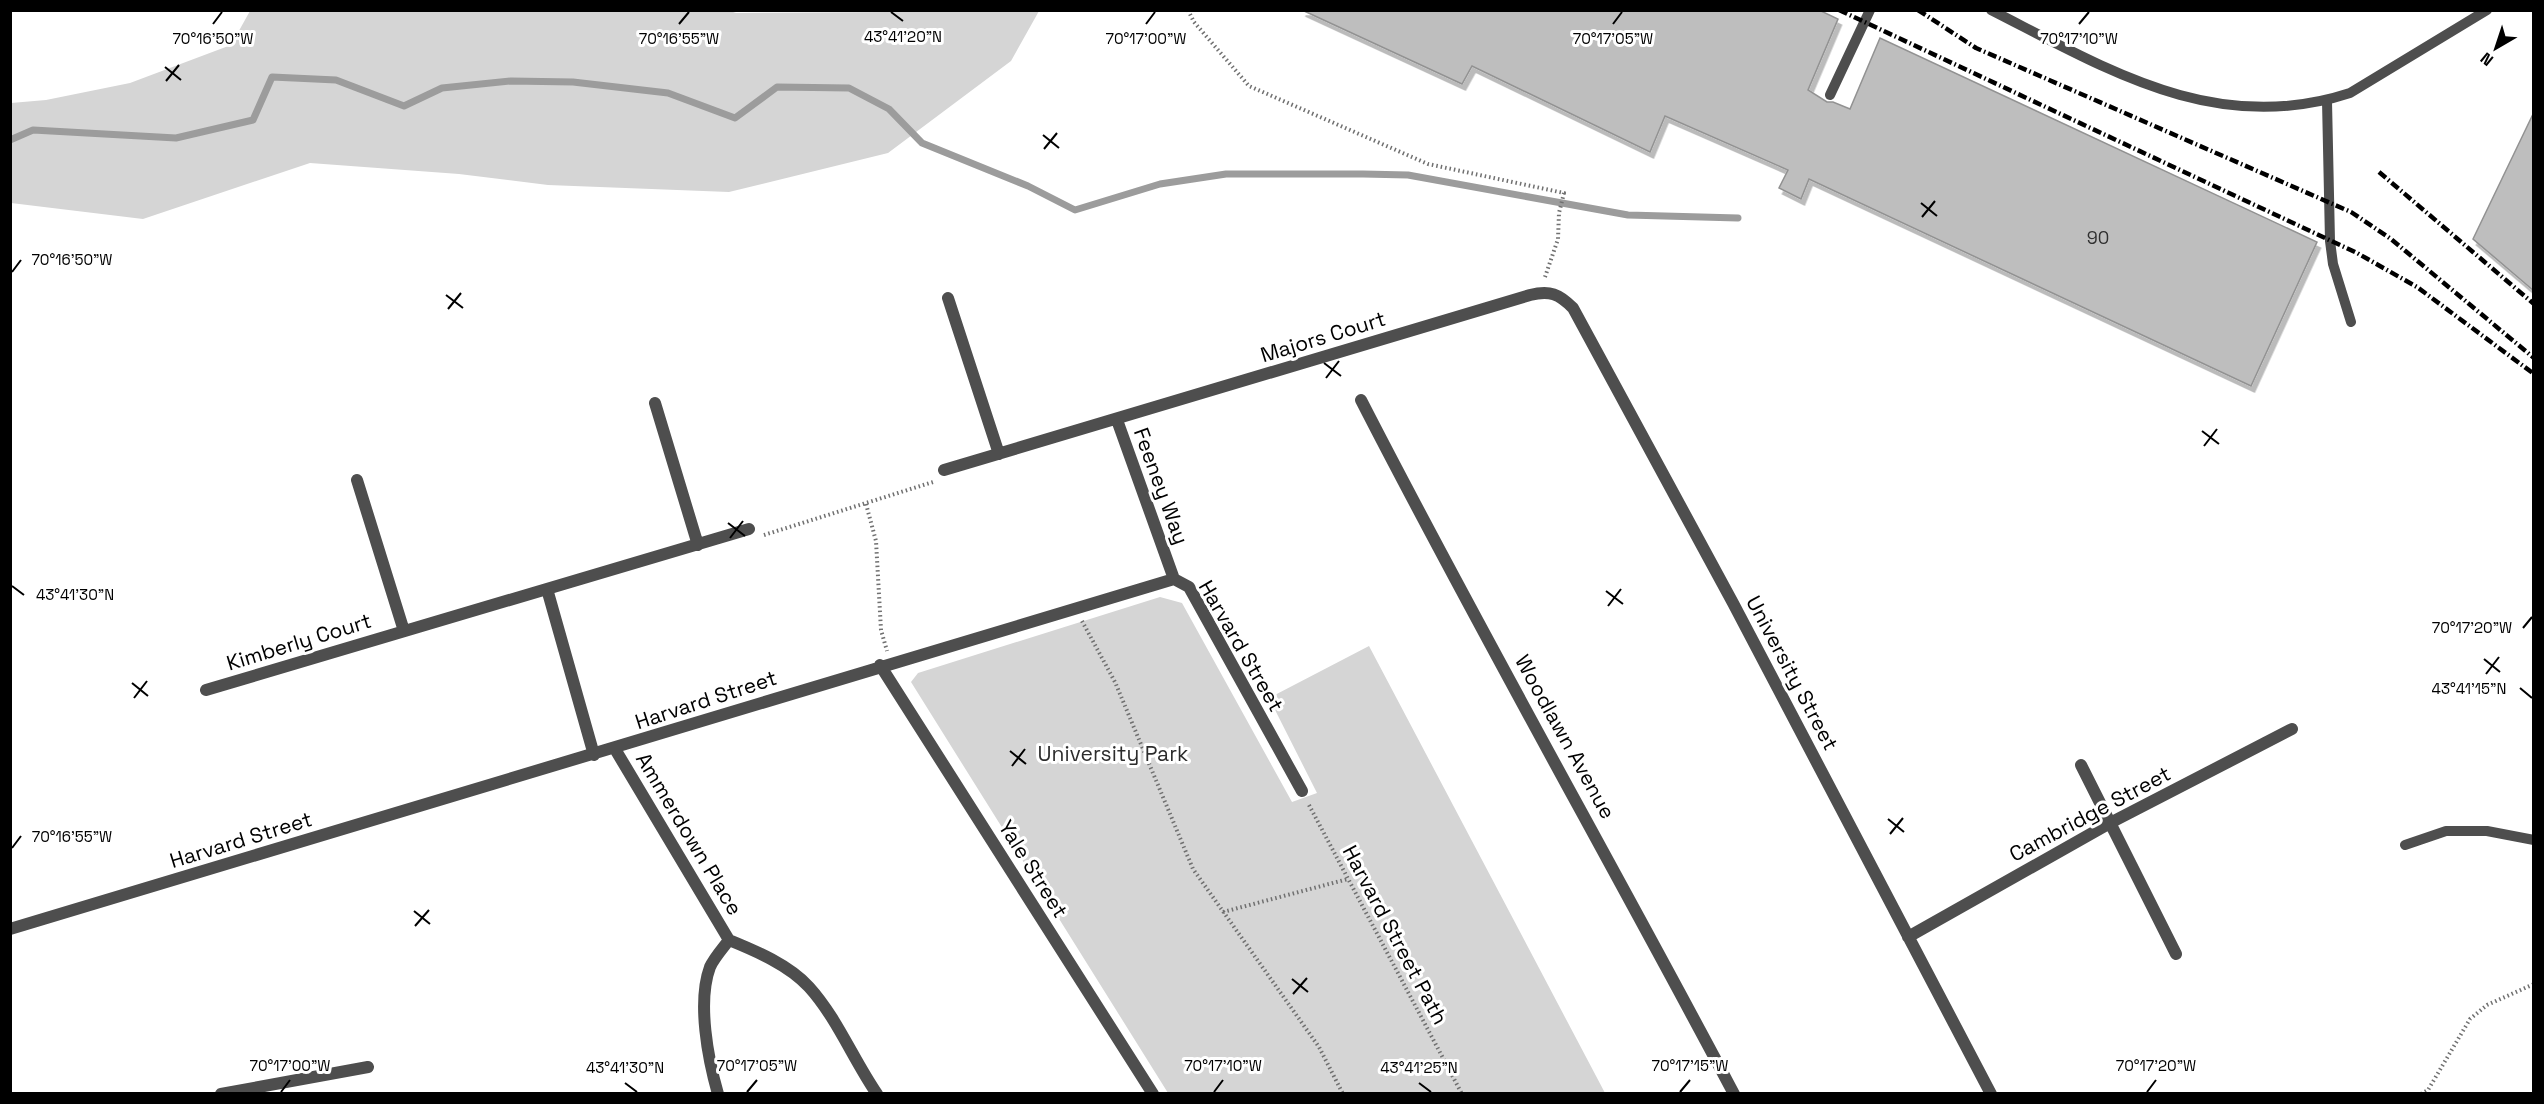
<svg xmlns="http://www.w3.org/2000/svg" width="2544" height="1104" viewBox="0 0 2544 1104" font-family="'Space Grotesk',sans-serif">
<defs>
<filter id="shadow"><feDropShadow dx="3.5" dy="6" stdDeviation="0" flood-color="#0004"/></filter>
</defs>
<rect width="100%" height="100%" fill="#fff"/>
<path fill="#d5d5d5" d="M730 11 736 13 1039 11 1011 61 888 153 729 192 548 185 459 174 310 163 143 219 11 203V103L46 100 130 83 231 45 250 11Z
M1160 597 1182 603 1292 802 1317 793 1269 698 1369 646 1605 1093H1168L911 682 918 673Z"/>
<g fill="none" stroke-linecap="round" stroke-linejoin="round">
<path stroke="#9c9c9c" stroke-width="7" d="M10 140 33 130 176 138 253 120 272 77 336 80 404 106 442 88 511 81 573 82 668 93 735 118 777 87 849 88 889 109 922 143 1028 186 1075 210 1160 184 1226 174H1363L1408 175 1628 215 1738 218"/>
</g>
<path fill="#bebebe" stroke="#929292" stroke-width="1.5" filter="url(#shadow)" d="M1302 10H1819L1838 19 1808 90 1827 102H1833L1850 109 1880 38 2317 242 2251 386 1809 179 1801 199 1779 188 1788 170 1665 116 1650 152 1472 66 1462 84Z
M2534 112V291L2473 239Z"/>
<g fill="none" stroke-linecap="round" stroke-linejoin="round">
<path stroke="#707070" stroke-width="4" stroke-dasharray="1.5 3" stroke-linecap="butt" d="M1188 10 1194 22 1249 86 1428 164 1564 193 1559 213 1558 239 1545 277
M866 504 876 541 881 630 887 651
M764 535 933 482
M1082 621 1115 682 1193 869 1319 1047 1343 1094
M1309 805 1462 1094
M1223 912 1348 879
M2421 1094 2428 1090 2470 1019 2487 1005 2534 984"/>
<path stroke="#4e4e4e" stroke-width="10" d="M1991 10C2107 69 2216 137 2350 93L2487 10
M1830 95 1870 10
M2327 101 2330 241 2333 264 2351 322
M2405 845 2446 831H2487L2534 840"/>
<path stroke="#4e4e4e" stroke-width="12" d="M948 298 999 454
M1361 400C1481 634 1611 862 1734 1094
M655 403 698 545
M1117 420 1174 579
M944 470 1530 295C1550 290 1559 294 1573 308L1733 603 1991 1094
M357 480 404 631
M547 589 594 755
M880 665 1153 1094
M206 690 749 529
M615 749 729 940C756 951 789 965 809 987 837 1018 853 1059 877 1094
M2081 765 2176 954
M10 929 1174 579 1189 587 1302 791
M1908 937 2110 823 2292 729
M221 1094 368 1067
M718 1094C708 1059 697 1002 710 967 714 958 723 948 729 940"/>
<path stroke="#000" stroke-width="4.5" stroke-dasharray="9 3 1.5 3" stroke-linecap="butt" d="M1839 10 2357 253 2417 287 2534 374
M1918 10 1976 48 2351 212 2391 239 2534 358
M2379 172 2534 304"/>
</g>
<path fill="none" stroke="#000" stroke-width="2" d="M891 12 903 21M213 24 222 12M679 24 689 12M1146 24 1155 12M1613 24 1622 12M2079 24 2089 12M165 67 181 80M166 81 179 65M1043 135 1059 148M1044 149 1057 133M1921 203 1937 216M1922 217 1935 201M12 272 21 260M446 295 463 308M448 309 461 293M1324 363 1341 376M1326 378 1339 361M2202 431 2219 444M2204 446 2217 429M728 523 745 536M730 538 743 521M12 586 24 595M1606 591 1623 604M1608 606 1621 589M2523 628 2532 617M2484 659 2500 672M2486 674 2499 657M132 683 148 696M2520 688 2532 698M134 698 147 681M1010 751 1026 764M1012 766 1025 749M1888 819 1904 832M1890 834 1903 818M12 848 21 836M414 911 430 924M415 926 429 910M1292 979 1308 992M1293 994 1307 978M625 1083 637 1092M1419 1083 1431 1092M281 1092 290 1080M747 1092 757 1080M1214 1092 1223 1080M1680 1092 1690 1080M2147 1092 2156 1080"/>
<g text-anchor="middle" stroke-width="6" stroke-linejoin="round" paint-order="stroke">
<g font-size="18" fill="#303030">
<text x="2098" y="244">90</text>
</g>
<g font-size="21" fill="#000" stroke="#fff">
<text transform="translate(1323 337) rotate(-17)" y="7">Majors Court</text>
<text transform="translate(1161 486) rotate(70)" y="7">Feeney Way</text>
<text transform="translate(299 642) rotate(-17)" y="7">Kimberly Court</text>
<text transform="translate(1241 646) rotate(60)" y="7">Harvard Street</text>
<text transform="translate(1792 673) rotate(62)" y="7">University Street</text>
<text transform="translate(706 700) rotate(-18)" y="7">Harvard Street</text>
<text transform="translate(1565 737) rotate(61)" y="7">Woodlawn Avenue</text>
<text transform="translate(2090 814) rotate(-28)" y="7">Cambridge Street</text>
<text transform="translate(689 834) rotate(59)" y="7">Ammerdown Place</text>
<text transform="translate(241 840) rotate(-17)" y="7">Harvard Street</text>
<text transform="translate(1033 869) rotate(58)" y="7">Yale Street</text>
<text transform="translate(1395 935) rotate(62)" y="7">Harvard Street Path</text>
</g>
<g font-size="21" fill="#2c2c2c" stroke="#fff">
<text x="1113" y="761">University Park</text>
</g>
</g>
<g font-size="15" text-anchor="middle" fill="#000" stroke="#fff" stroke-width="6" stroke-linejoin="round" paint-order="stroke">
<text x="903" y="42">43°41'20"N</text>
<text x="213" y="44">70°16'50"W</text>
<text x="679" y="44">70°16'55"W</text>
<text x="1146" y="44">70°17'00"W</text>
<text x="1613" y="44">70°17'05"W</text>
<text x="2079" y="44">70°17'10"W</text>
<text x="72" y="265">70°16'50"W</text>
<text x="75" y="600">43°41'30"N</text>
<text x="2472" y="633">70°17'20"W</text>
<text x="2469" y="694">43°41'15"N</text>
<text x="72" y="842">70°16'55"W</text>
<text x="290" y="1071">70°17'00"W</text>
<text x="757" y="1071">70°17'05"W</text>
<text x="1223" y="1071">70°17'10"W</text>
<text x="1690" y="1071">70°17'15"W</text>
<text x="2156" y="1071">70°17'20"W</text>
<text x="625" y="1073">43°41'30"N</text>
<text x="1419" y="1073">43°41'25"N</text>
</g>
<rect width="2544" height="1104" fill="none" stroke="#000000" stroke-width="24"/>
<g transform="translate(2496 48) rotate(219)" stroke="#ffffff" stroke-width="4.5" paint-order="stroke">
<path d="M0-4.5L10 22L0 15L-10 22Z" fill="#000000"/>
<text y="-9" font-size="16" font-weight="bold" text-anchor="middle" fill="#000000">N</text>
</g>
</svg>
